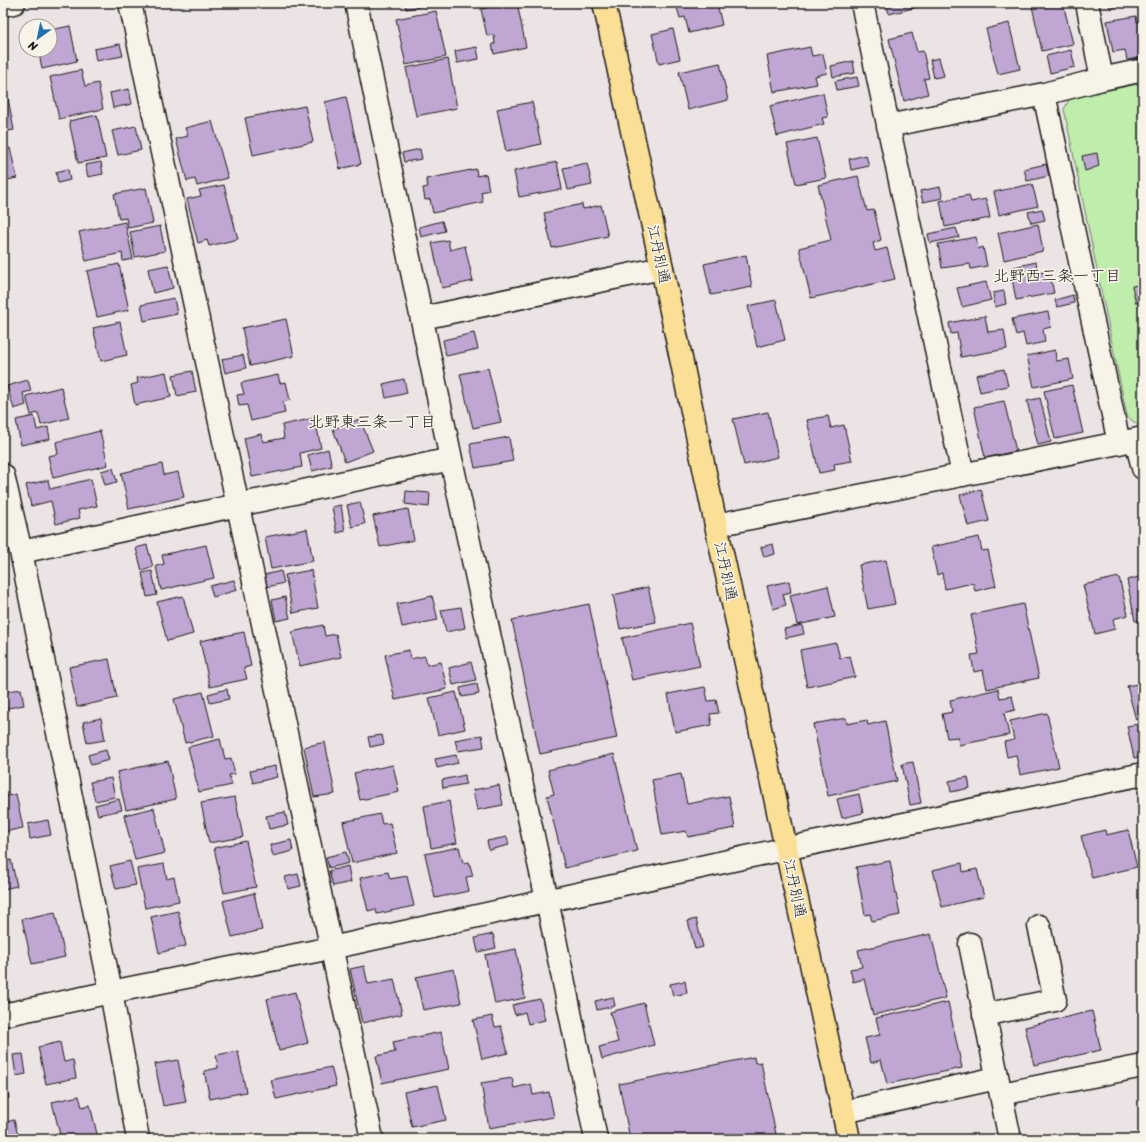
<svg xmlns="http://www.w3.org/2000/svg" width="1146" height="1142" viewBox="0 0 1146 1142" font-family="Sriracha,'Klee One',sans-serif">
<rect width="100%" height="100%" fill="#ece4e4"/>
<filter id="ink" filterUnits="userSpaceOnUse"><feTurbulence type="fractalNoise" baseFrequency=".025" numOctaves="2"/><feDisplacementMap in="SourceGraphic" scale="8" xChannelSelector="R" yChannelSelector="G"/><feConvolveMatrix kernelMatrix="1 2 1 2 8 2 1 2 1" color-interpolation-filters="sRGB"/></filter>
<g filter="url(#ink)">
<path fill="#beedac" stroke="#6d8464" d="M1143 83V426L1140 427 1127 416 1064 109 1070 98Z"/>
<path fill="#c0a6d3" stroke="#1c1c1c" d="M405 3H436V4L406 9Z
M510 3H517L526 47 494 54 492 44H495L494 35 487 36 481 9Z
M681 3H717L722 25 689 33 685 17 680 18 676 4Z
M886 3H926V5L889 14Z
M1046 3H1063L1073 44 1042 51 1032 6Z
M1109 3H1135L1110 8Z
M436 11 446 57 406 65 396 19Z
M1136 16 1137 22 1143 21V57L1127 60 1125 50 1113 52 1107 21Z
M1009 23 1020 69 998 74 986 29Z
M70 26 77 61 42 69 39 52 50 50V30Z
M673 29 680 59 659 64 652 34Z
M912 33 917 52 923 51 929 78 924 79 928 94 904 101 889 39Z
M120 44 123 56 96 61 94 49Z
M3 46H5L9 72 3 73Z
M477 47 479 59 457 63 455 51Z
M810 47 812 56 823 54 827 73 815 76 817 84 774 92 767 56Z
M1071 50 1075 67 1050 73 1046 56Z
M939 58 944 76 934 78 930 60Z
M448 59 457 108 416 116 406 68Z
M853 61 855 73 833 77 831 66Z
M720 63 728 100 688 110 679 72Z
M81 70 85 86 98 83 103 109 59 119 50 77Z
M857 77 859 86 837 90 835 81Z
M129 89 132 104 113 108 110 93Z
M823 93 828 117 822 118 824 124 777 136 770 106Z
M346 97 361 164 340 169 325 102Z
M8 98 14 130 3 132V99Z
M532 102 541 144 506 152 497 109Z
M305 106 313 142 253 155 245 118Z
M97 115 106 158 78 163 69 121Z
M212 121 228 178 197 186 195 179 187 181 176 139 188 136 185 128Z
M136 126 141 150 118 155 112 131Z
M817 138 826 178 796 184 787 144Z
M10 148 17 178 3 181V149Z
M420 149 422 159 404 162 402 153Z
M1097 153 1099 166 1085 171 1082 156Z
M866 155 869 166 851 170 849 159Z
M101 162 103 174 88 177 85 165Z
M557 162 562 189 519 197 514 171Z
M587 163 592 185 568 190 563 168Z
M1046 164 1049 176 1027 181 1024 169Z
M68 169 70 180 58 183 56 172Z
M476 169 477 176 486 174 489 190 481 192 483 202 433 213 430 199 425 200 423 188 428 187 426 179Z
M858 176 867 211 874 210 881 240 873 243 875 251 887 248 895 279 811 298 799 248 831 240 818 185Z
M1032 184 1038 206 999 215 994 192Z
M224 185 238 239 209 246 207 240 198 243 187 199 201 196 199 190Z
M940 187 943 198 923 202 920 191Z
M146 188 153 223 128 228 126 218 119 219 114 194Z
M969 195 971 202 986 199 990 218 945 227 940 201Z
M582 204 583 209 601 205 608 236 552 248 544 213Z
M1042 209 1045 220 1031 223 1028 212Z
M442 221 445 231 421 237 419 227Z
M125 222 133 259 123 261 122 253 86 261 79 232Z
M1038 224 1043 251 1004 260 998 233Z
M160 226 165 251 135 257 130 232Z
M956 228 959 237 930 243 928 234Z
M976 237 978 249 983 247 987 266 971 269 970 264 942 268 938 244Z
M448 240 450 250 465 246 473 281 442 288 432 243Z
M746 255 752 287 711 295 704 264Z
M1036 262 1038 273 1049 271 1054 293 1016 300 1010 268Z
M119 264 129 310 97 317 87 271Z
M168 265 173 288 153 293 148 269Z
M986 282 991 300 962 307 957 288Z
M1143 284V302L1136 303 1132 286Z
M1004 291 1006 304 995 307 993 293Z
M1073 295 1074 303 1057 307 1055 300Z
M174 298 177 314 144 321 141 305Z
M776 300 785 340 757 347 748 306Z
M1048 312 1051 327 1043 329 1045 342 1026 346 1023 333 1016 335 1012 319Z
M985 316 988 332 1004 330 1007 349 961 357 957 333 951 334 949 323Z
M286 319 294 356 250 366 242 328Z
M120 322 127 355 101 361 93 328Z
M474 333 478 349 446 356 443 340Z
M1055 350 1056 361 1069 359 1073 379 1034 387 1027 356Z
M243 355 246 368 225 373 222 359Z
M488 368 501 422 473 428 460 374Z
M1004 369 1008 386 980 392 976 375Z
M192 371 196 392 177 396 173 375Z
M166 372 171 397 135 405 131 385 138 383 137 378Z
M278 375 280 383 286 382 290 400 283 402 285 413 251 421 247 405 239 406 237 395 244 394 241 383Z
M404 379 407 393 386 398 383 384Z
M28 380 31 391 23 393 26 405 14 409 7 386Z
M1072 385 1083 433 1055 439 1044 391Z
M61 387 69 418 41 425 38 413 31 415 26 396Z
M1040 398 1051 442 1038 445 1027 401Z
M1004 401 1016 451 985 458 974 407Z
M768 412 778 457 744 465 733 419Z
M34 416 37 430 48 427 50 439 21 445 16 420Z
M828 416 831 428 844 425 852 461 834 464 835 470 819 473 807 420Z
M315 418 321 448 300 453 302 467 252 477 244 438 261 434 263 442 284 438 282 425Z
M360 419 373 451 345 462 333 429Z
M100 431 108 465 53 478 48 456 58 454 56 442Z
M509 437 513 461 475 468 470 444Z
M328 449 332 466 312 471 308 455Z
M162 464 164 475 178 472 184 497 129 509 121 473Z
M113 468 117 482 105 485 101 471Z
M91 479 97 506 78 510 80 518 56 524 51 501 31 506 26 485 48 480 50 489Z
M981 489 989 521 968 526 960 495Z
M406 491 430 493 429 507 405 504Z
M360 502 365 524 352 527 347 505Z
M341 505 345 531 337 533 332 507Z
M408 509 414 540 380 547 373 516Z
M307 529 313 561 271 569 265 537Z
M979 537 982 551 988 550 996 586 975 591 973 583 945 589 942 573 937 575 931 547Z
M773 544 775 554 764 557 761 547Z
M147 545 153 567 142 571 136 548Z
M206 545 214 578 161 590 156 566 164 564 162 555Z
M886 560 895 604 868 609 859 565Z
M311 570 318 608 293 613 285 575Z
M152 571 157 595 147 597 142 573Z
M281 571 284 583 267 587 264 575Z
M1143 576V620L1135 621 1127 580Z
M1119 577 1128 615 1113 619 1115 629 1095 634 1083 585Z
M234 580 237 590 213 597 210 586Z
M789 581 791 592 783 594 786 605 773 609 767 586Z
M828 586 835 617 797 625 790 595Z
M648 587 656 622 620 629 613 595Z
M183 596 193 634 167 641 157 602Z
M432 596 438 620 402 627 397 604Z
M285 597 290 618 276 621 272 600Z
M589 604 617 738 540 754 512 620Z
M1023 604 1039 678 987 689 983 670 974 672 971 655 979 654 971 615Z
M461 607 465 628 446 632 441 610Z
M3 620H5L8 629 3 630Z
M690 623 700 666 632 680 622 638Z
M323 625 325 636 336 634 341 657 300 666 292 632Z
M802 625 804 634 786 638 784 629Z
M244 632 251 666 244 668 247 679 210 687 200 641Z
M836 643 840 658 850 656 855 677 807 687 800 650Z
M409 650 410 659 425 656 427 665 441 662 447 689 395 700 385 655Z
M109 659 117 698 77 707 69 667Z
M471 662 476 680 453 685 449 668Z
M1143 683V718L1136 720 1127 686Z
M477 684 479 694 462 697 460 688Z
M705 687 708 701 716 700 719 713 710 714 712 725 675 732 668 694Z
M21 689 24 705 3 709V692Z
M227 689 229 699 210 703 208 694Z
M998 689 1000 698 1012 696 1015 710 1004 713 1009 735 959 745 958 737 947 738 942 714 952 712 950 700Z
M203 692 214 736 185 743 174 699Z
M456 692 465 729 438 735 429 698Z
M1047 713 1059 767 1020 775 1016 755 1007 757 1004 742 1014 740 1010 721Z
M101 718 105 740 87 743 83 722Z
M846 718 847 724 867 720 868 725 885 721 897 781 828 796 813 724Z
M1143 723V756L1134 758 1127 726Z
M382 735 384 744 370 747 368 737Z
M482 735 484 747 458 751 455 740Z
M220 739 225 759 231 758 235 774 229 775 232 785 199 792 188 747Z
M325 742 335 794 314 797 304 747Z
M106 750 109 760 91 765 88 755Z
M614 754 637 851 565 868 547 796 554 794 548 770Z
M456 755 458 763 437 768 435 759Z
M168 761 176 799 126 810 117 772Z
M913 762 921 803 910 805 902 764Z
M393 765 399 792 360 800 354 773Z
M275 766 277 777 253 783 250 771Z
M681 774 687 804 729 796 735 828 688 837 686 831 662 835 652 780Z
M465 775 466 784 443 788 442 780Z
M968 777 970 788 951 792 949 781Z
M111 778 115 797 95 801 90 782Z
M499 785 503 805 477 810 473 790Z
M16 794 23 828 3 832V797Z
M859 794 863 813 842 818 837 799Z
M235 797 243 837 209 843 201 803Z
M119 799 122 810 98 815 95 805Z
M449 801 457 843 431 848 424 806Z
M154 808 165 853 135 860 124 815Z
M285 812 288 825 269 829 266 816Z
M380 814 382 824 390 823 397 853 352 863 343 822Z
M48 820 51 835 30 839 28 824Z
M1105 830 1106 835 1128 830 1137 867 1092 878 1081 836Z
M507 837 509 845 489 850 487 841Z
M291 840 293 851 273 856 270 845Z
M246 841 256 887 224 893 214 848Z
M459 847 463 863 469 862 473 876 466 877 469 891 435 898 425 854Z
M346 852 349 863 329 868 326 857Z
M11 860 17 886 3 889V862Z
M130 861 136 885 116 889 110 866Z
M890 861 900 915 872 921 870 914 865 915 856 867Z
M962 863 963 872 977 869 984 897 942 907 933 870Z
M164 864 167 879 174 877 179 901 145 908 137 869Z
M348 866 351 882 333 886 329 871Z
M388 872 390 879 407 876 414 906 377 914 376 909 368 911 360 878Z
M298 874 301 886 288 889 285 877Z
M254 893 262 930 232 937 223 901Z
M178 911 186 946 159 953 151 917Z
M55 912 65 957 32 964 22 919Z
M696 919 703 947 695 949 688 921Z
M493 934 496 948 478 952 475 938Z
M931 934 946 998 873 1015 864 979 853 982 850 969 862 967 858 950Z
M516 949 525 998 495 1004 485 955Z
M364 966 368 984 394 979 402 1014 362 1023 350 969Z
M454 969 461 1003 423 1010 416 977Z
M685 981 687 993 673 996 670 984Z
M295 992 308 1043 279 1051 267 999Z
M613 997 615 1006 597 1010 595 1001Z
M540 999 545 1020 528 1024 525 1012 515 1015 512 1005Z
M948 1002 962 1068 887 1084 881 1060 871 1063 865 1038 880 1035 876 1018Z
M644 1003 654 1045 602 1059 599 1047 618 1042 610 1012Z
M1092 1011 1101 1050 1034 1065 1025 1027Z
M492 1016 495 1027 501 1026 508 1053 482 1059 473 1020Z
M441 1032 449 1069 382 1083 376 1056 395 1052 393 1042Z
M60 1042 64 1062 73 1060 76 1078 46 1084 38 1047Z
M238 1051 246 1092 210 1099 204 1071 218 1068 216 1055Z
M23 1054 26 1074 16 1076 13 1055Z
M754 1057 755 1063 761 1062 777 1139H630L619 1084Z
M178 1060 186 1102 163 1106 155 1064Z
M331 1067 336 1086 276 1099 271 1080Z
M3 1072 9 1098 3 1099Z
M512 1078 514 1088 531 1084 533 1095 549 1092 554 1117 489 1128 481 1083Z
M438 1085 446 1120 412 1127 404 1092Z
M79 1096 82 1107 90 1105 98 1138 94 1139H61L52 1102Z
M14 1120 19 1139H3V1123Z
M544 1133 545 1139H511Z"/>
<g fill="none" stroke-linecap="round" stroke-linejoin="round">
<g stroke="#1c1c1c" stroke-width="25">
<path id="minor" d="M130 3 238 506 372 1139
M356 3 451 459 547 900 596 1139
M862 3 963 475
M1087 3 1102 79
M3 5 14 3
M1044 94 1119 443
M888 126 1044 94 1102 79 1143 70
M422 318 662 268
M1136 440 1143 468
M3 475 21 552 111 992 138 1139
M716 525 1143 438
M21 552 451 459
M970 944 1010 1139
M3 1015 111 992 331 948 742 858 1143 774
M984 1015 1055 1000 1039 926
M1001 1094 1143 1066
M843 1112 997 1078"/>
</g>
<g stroke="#1c1c1c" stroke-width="25">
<path id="major" d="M604 3 662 268 716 525 849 1139"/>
</g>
<use href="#minor" stroke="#f7f3e8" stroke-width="22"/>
<use href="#major" stroke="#fbdf96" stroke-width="22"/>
</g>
</g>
<g text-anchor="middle" stroke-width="3.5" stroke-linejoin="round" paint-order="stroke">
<g font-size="15" fill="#1c1c1c" stroke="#f7f3e8">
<text transform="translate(659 254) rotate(78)" y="5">江丹別通</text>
<text transform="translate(726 571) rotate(78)" y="5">江丹別通</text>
<text transform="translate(795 888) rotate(78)" y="5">江丹別通</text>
</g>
<g font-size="16" fill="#1c1c1c" stroke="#f7f3e8">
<text x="1057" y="281">北野西三条一丁目</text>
<text x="372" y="427">北野東三条一丁目</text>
</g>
</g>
<rect width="1146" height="1142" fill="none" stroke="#f7f3e8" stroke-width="16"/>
<rect x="8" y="8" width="1130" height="1126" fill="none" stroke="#1c1c1c" stroke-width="1.5" filter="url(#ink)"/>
<g transform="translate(38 38) rotate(213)"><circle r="19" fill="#f7f3e8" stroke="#9f9d96"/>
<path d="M0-3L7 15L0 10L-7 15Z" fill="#1f6fb2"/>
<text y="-6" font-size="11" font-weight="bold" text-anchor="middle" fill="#1c1c1c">N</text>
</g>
</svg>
